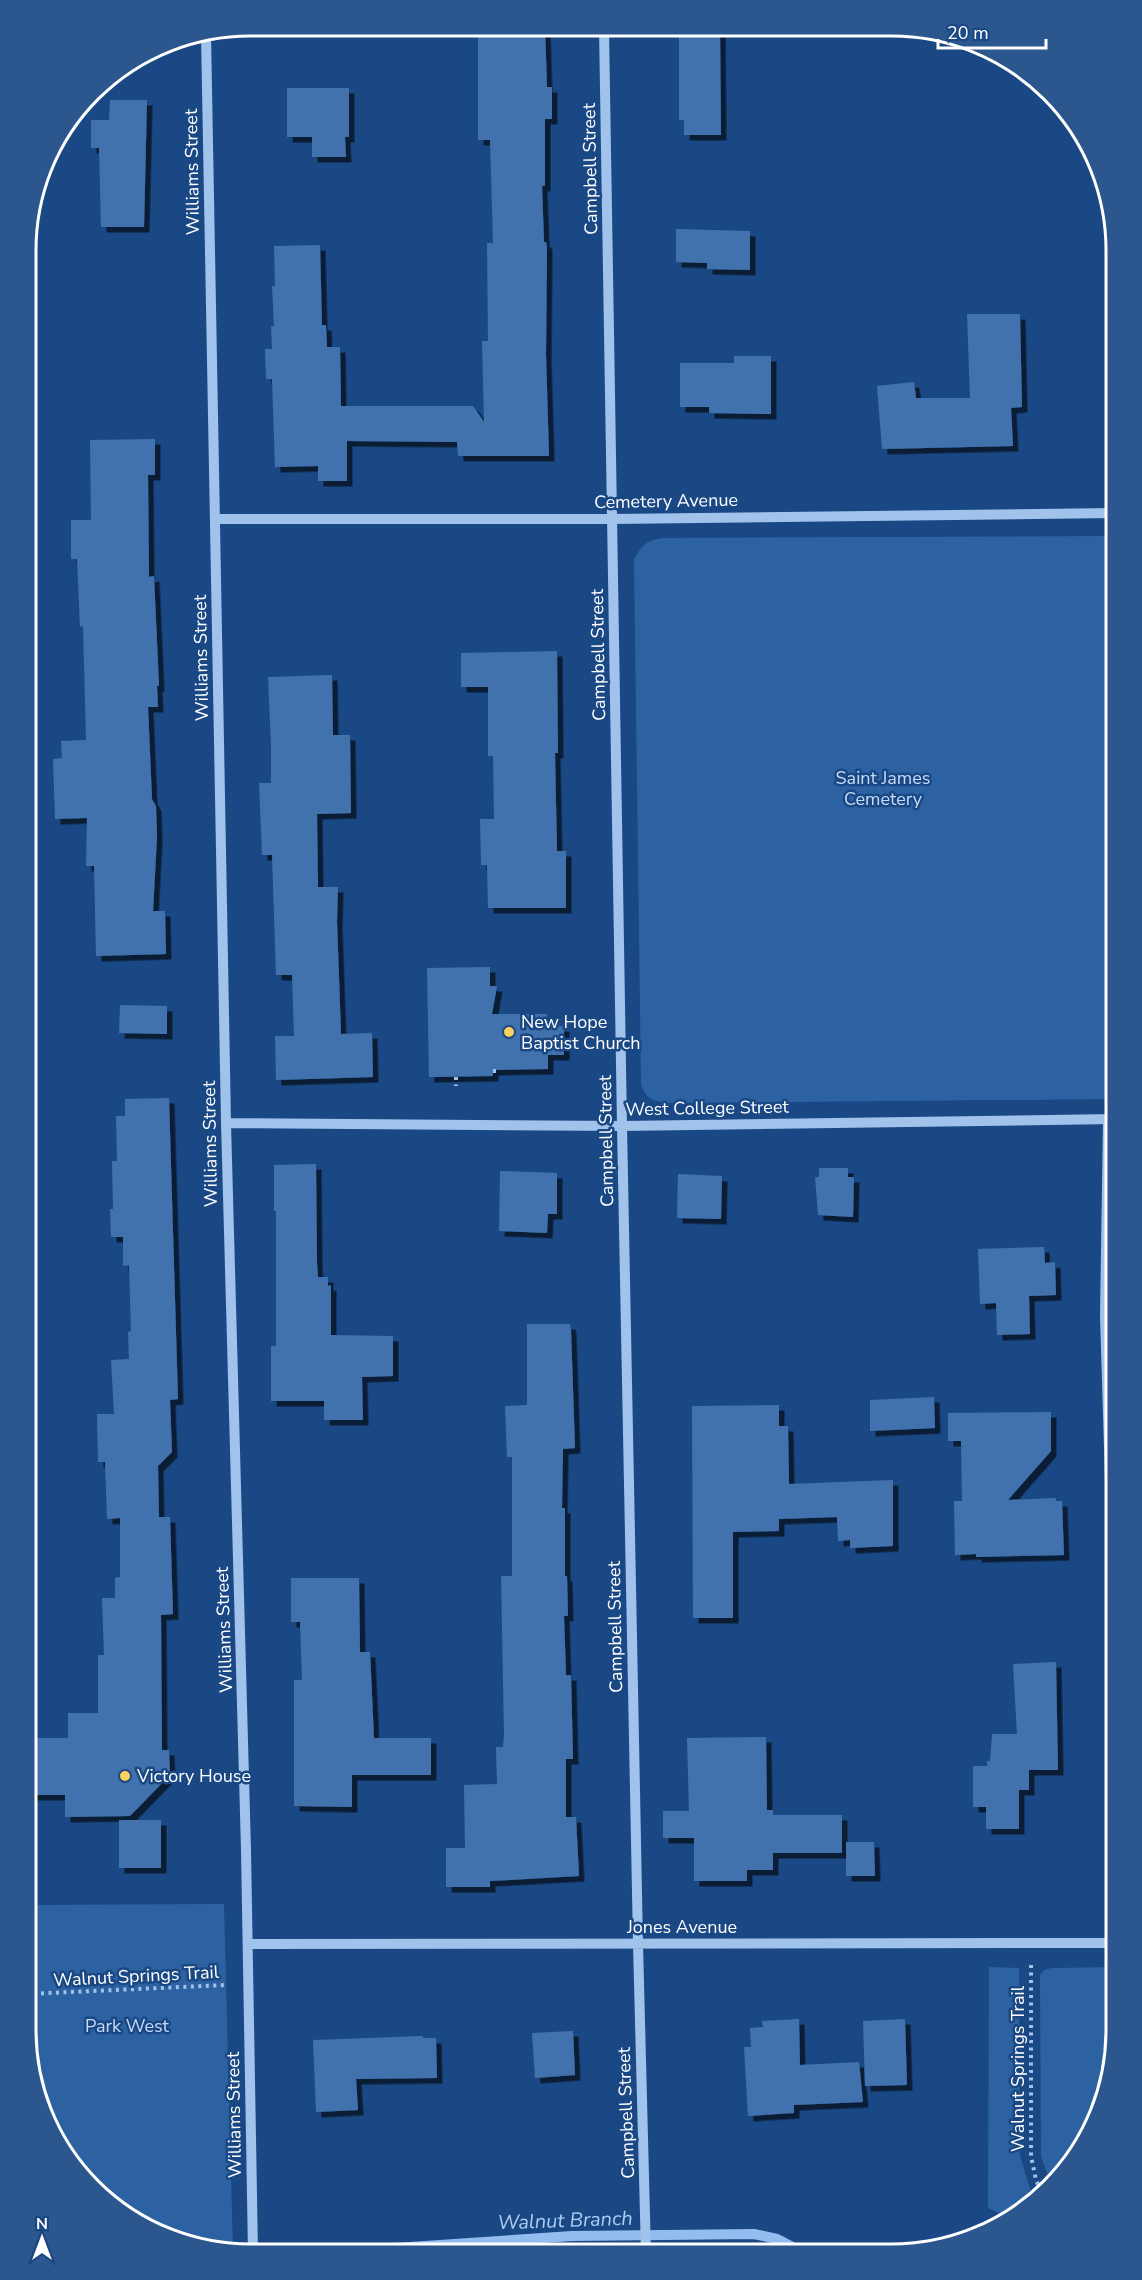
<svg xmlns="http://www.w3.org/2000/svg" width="1142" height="2280" viewBox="0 0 1142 2280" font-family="'Nunito Sans',sans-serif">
<defs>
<filter id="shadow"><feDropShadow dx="5.5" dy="5.5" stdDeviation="0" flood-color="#0009"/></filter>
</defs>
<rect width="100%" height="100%" fill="#1a4884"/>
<path fill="#2d62a2" d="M1116 536V1099L667 1103C653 1101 644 1098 641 1083L634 560C640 547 647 539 663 538Z
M26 1095 32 1905 224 1904 233 2253H220L151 2231 102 2199 64 2155 37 2102 26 2030Z
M989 1967 1019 1968 1020 2156 1034 2201 1012 2219 988 2208Z
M1116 1967V2045L1100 2116 1070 2167 1051 2185 1041 2156 1040 1975 1044 1970 1052 1968Z"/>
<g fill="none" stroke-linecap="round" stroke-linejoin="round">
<path stroke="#93bdee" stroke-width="10" d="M321 2253 572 2236 754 2234 777 2239 806 2254"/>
</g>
<path fill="#4372ae" filter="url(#shadow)" d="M478 27H545L547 87H552V119H545V186H542L544 242H546L547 247 546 354 549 456H458L457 442 347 441V481H318V466L275 467 272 379H266L265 349H272L271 326H274L272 286H275L274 246 320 245 322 325H326L327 347H340L341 406H473L484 422 482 341H488L487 243H493L490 140H478Z
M679 28H720L721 135H684V120H679Z
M287 88H349V137H345L346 157H312V137H287Z
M110 100H147L144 227H101L99 148H91V120H109Z
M676 229 750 231V270L707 269V263L676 262Z
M967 314H1020L1022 407 1011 408 1013 446 882 449 877 386 914 382 916 398H970Z
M734 356H771V414L709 413V407H680V363H734Z
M155 439V475H148L149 577 154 576 159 686H157L158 707H148L152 799 156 806 157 837 153 911H165L166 954 96 956 94 866H86L87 818 55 819 53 759 62 758 61 741 86 740 83 626 80 627 77 559H71V520H91L90 440Z
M557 651 558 753H555L557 851H566V908H488L487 865H481L480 819H494L493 756H488V687H461V653Z
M332 675 333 735H350L351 813 317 814 318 887H338L337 921 341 1034 372 1033 373 1077 276 1080 275 1036H294L292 975H276L272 855H262L259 783H271V746L268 677Z
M490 967V986H497L492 1014H547V1027L564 1026V1055H548V1069L493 1070V1076L429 1077 427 968Z
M120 1005 167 1006V1034L119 1033Z
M169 1098 178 1399 170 1400 172 1452 158 1466 159 1517H170L173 1614 161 1615 162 1750H169L170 1775 130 1816 65 1817V1795H28L27 1738H68V1713H98V1655H104L102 1598H115V1578L120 1577V1518L107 1519 105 1462H98L97 1414H114L111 1360 129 1359 128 1332 131 1331 129 1265 123 1266V1237H111L110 1209H113L112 1161H117L116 1116H125V1099Z
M316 1164 317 1263 318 1277H328V1286L331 1285V1335L393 1336V1376L362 1377 363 1420H324V1401H271V1346H276V1211H274V1165Z
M819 1168H848V1177H854L853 1217 818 1215 815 1177H819Z
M500 1171 557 1173V1214H548L547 1233 499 1231Z
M678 1174 722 1176 721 1219 677 1218Z
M1044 1247 1045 1263 1055 1262 1056 1295 1029 1296 1030 1334 997 1335 996 1303 980 1304 978 1249Z
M527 1324H570L571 1330 575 1448 563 1449 562 1508H565V1576H567L568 1616H564L566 1675H571L573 1759H566V1817H576L579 1876 490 1881V1887H446V1848H465L464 1785 497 1784 496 1747H503L504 1734 501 1576H512V1457H507L505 1406 527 1405Z
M934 1397 935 1428 870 1431V1400Z
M779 1405V1426H788L789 1484 893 1480V1546L850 1548V1540L838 1541 837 1517 779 1519V1531L733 1532V1618H693L692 1406Z
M1051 1412V1451L1008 1500 1056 1498V1501H1062L1064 1555 976 1557V1554L955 1555 954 1501H962L961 1441H948V1413Z
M291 1578H359L360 1652H370L374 1738H431V1775H352V1807L294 1806V1680H302L300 1622H291Z
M1056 1662 1058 1770H1029V1790H1019V1829H986V1807H973V1766H987V1761H990L992 1734H1017L1013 1664Z
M766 1737 767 1810H773V1815H842V1853H773V1870H747V1881H694V1838H663V1811H689L687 1738Z
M119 1820H161V1868H119Z
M846 1842H874L875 1876H846Z
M799 2019 800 2065 859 2062 863 2102 794 2105V2113L748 2116 744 2047H751L750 2028 763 2027 762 2021Z
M905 2019 907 2085 865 2086 863 2021Z
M573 2031 575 2075 535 2078 532 2033Z
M423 2036V2038H436L437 2078 356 2079 358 2110 316 2112 313 2040Z"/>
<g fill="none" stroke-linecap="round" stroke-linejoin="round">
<path stroke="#a0c2eb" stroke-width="4" stroke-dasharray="3 4.5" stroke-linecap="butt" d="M493 1071H500
M456 1077V1086
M1031 1965V2156L1036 2180 1042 2193
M26 1994 226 1985"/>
<path stroke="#a0c2eb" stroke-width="10" d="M604 28 622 1126 638 1944 646 2254
M206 34 226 1123 246 1850 253 2253
M215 519H612L1116 513
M1108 1120 1105 1316 1116 1677
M226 1123 622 1126 1116 1119
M248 1944 1116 1943"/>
</g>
<g fill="#fdcf5c" stroke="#1a4884" stroke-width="2">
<circle cx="509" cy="1032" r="6"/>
<circle cx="125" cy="1776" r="6"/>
</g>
<g text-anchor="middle" stroke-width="5" stroke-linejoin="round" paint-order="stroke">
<g font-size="18" fill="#fff" stroke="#1a4884">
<text transform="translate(590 169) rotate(-91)" y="6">Campbell Street</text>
<text transform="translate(192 172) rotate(-91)" y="6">Williams Street</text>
<text transform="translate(666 501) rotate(-1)" y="6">Cemetery Avenue</text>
<text transform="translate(598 655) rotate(-91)" y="6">Campbell Street</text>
<text transform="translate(201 658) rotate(-91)" y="6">Williams Street</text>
<text transform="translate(707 1108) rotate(-1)" y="6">West College Street</text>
<text transform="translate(606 1141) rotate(-91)" y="6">Campbell Street</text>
<text transform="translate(210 1144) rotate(-91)" y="6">Williams Street</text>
<text transform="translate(615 1627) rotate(-91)" y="6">Campbell Street</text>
<text transform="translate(224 1630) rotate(-92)" y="6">Williams Street</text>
<text x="682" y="1933">Jones Avenue</text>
<text transform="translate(136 1976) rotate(-3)" y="6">Walnut Springs Trail</text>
<text transform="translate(1018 2069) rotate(-90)" y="6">Walnut Springs Trail</text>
<text transform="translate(626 2113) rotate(-92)" y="6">Campbell Street</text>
<text transform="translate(234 2115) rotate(-91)" y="6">Williams Street</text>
</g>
<g font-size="18" fill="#c5dcf8" stroke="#1a4884">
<text x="883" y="784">Saint James<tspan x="883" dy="21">Cemetery</tspan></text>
<text x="127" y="2032">Park West</text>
</g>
<g font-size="18" fill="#fff" stroke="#1a4884" text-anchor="start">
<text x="521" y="1028">New Hope<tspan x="521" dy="21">Baptist Church</tspan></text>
<text x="137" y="1782">Victory House</text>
</g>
<g font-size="20" font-style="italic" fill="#acccf3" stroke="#1a4884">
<text transform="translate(565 2220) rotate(-2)" y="7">Walnut Branch</text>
</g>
</g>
<path d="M0 0H1142V2280H0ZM250 36H892A214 214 0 0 1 1106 250V2030A214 214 0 0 1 892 2244H250A214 214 0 0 1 36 2030V250A214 214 0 0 1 250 36Z" fill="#2c578e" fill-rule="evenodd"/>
<path fill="none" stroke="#fff" stroke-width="3" d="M250 36H892A214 214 0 0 1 1106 250V2030A214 214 0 0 1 892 2244H250A214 214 0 0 1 36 2030V250A214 214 0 0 1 250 36Z"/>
<g transform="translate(42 2238)" stroke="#1a4884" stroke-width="4.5" paint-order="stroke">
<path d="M0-4.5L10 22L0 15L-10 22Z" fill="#ffffff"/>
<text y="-9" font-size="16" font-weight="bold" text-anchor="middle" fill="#ffffff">N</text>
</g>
<path d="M938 39v9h108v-9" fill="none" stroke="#ffffff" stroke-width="3"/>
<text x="947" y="39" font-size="18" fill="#ffffff" stroke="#1a4884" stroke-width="4.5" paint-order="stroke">20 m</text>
</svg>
